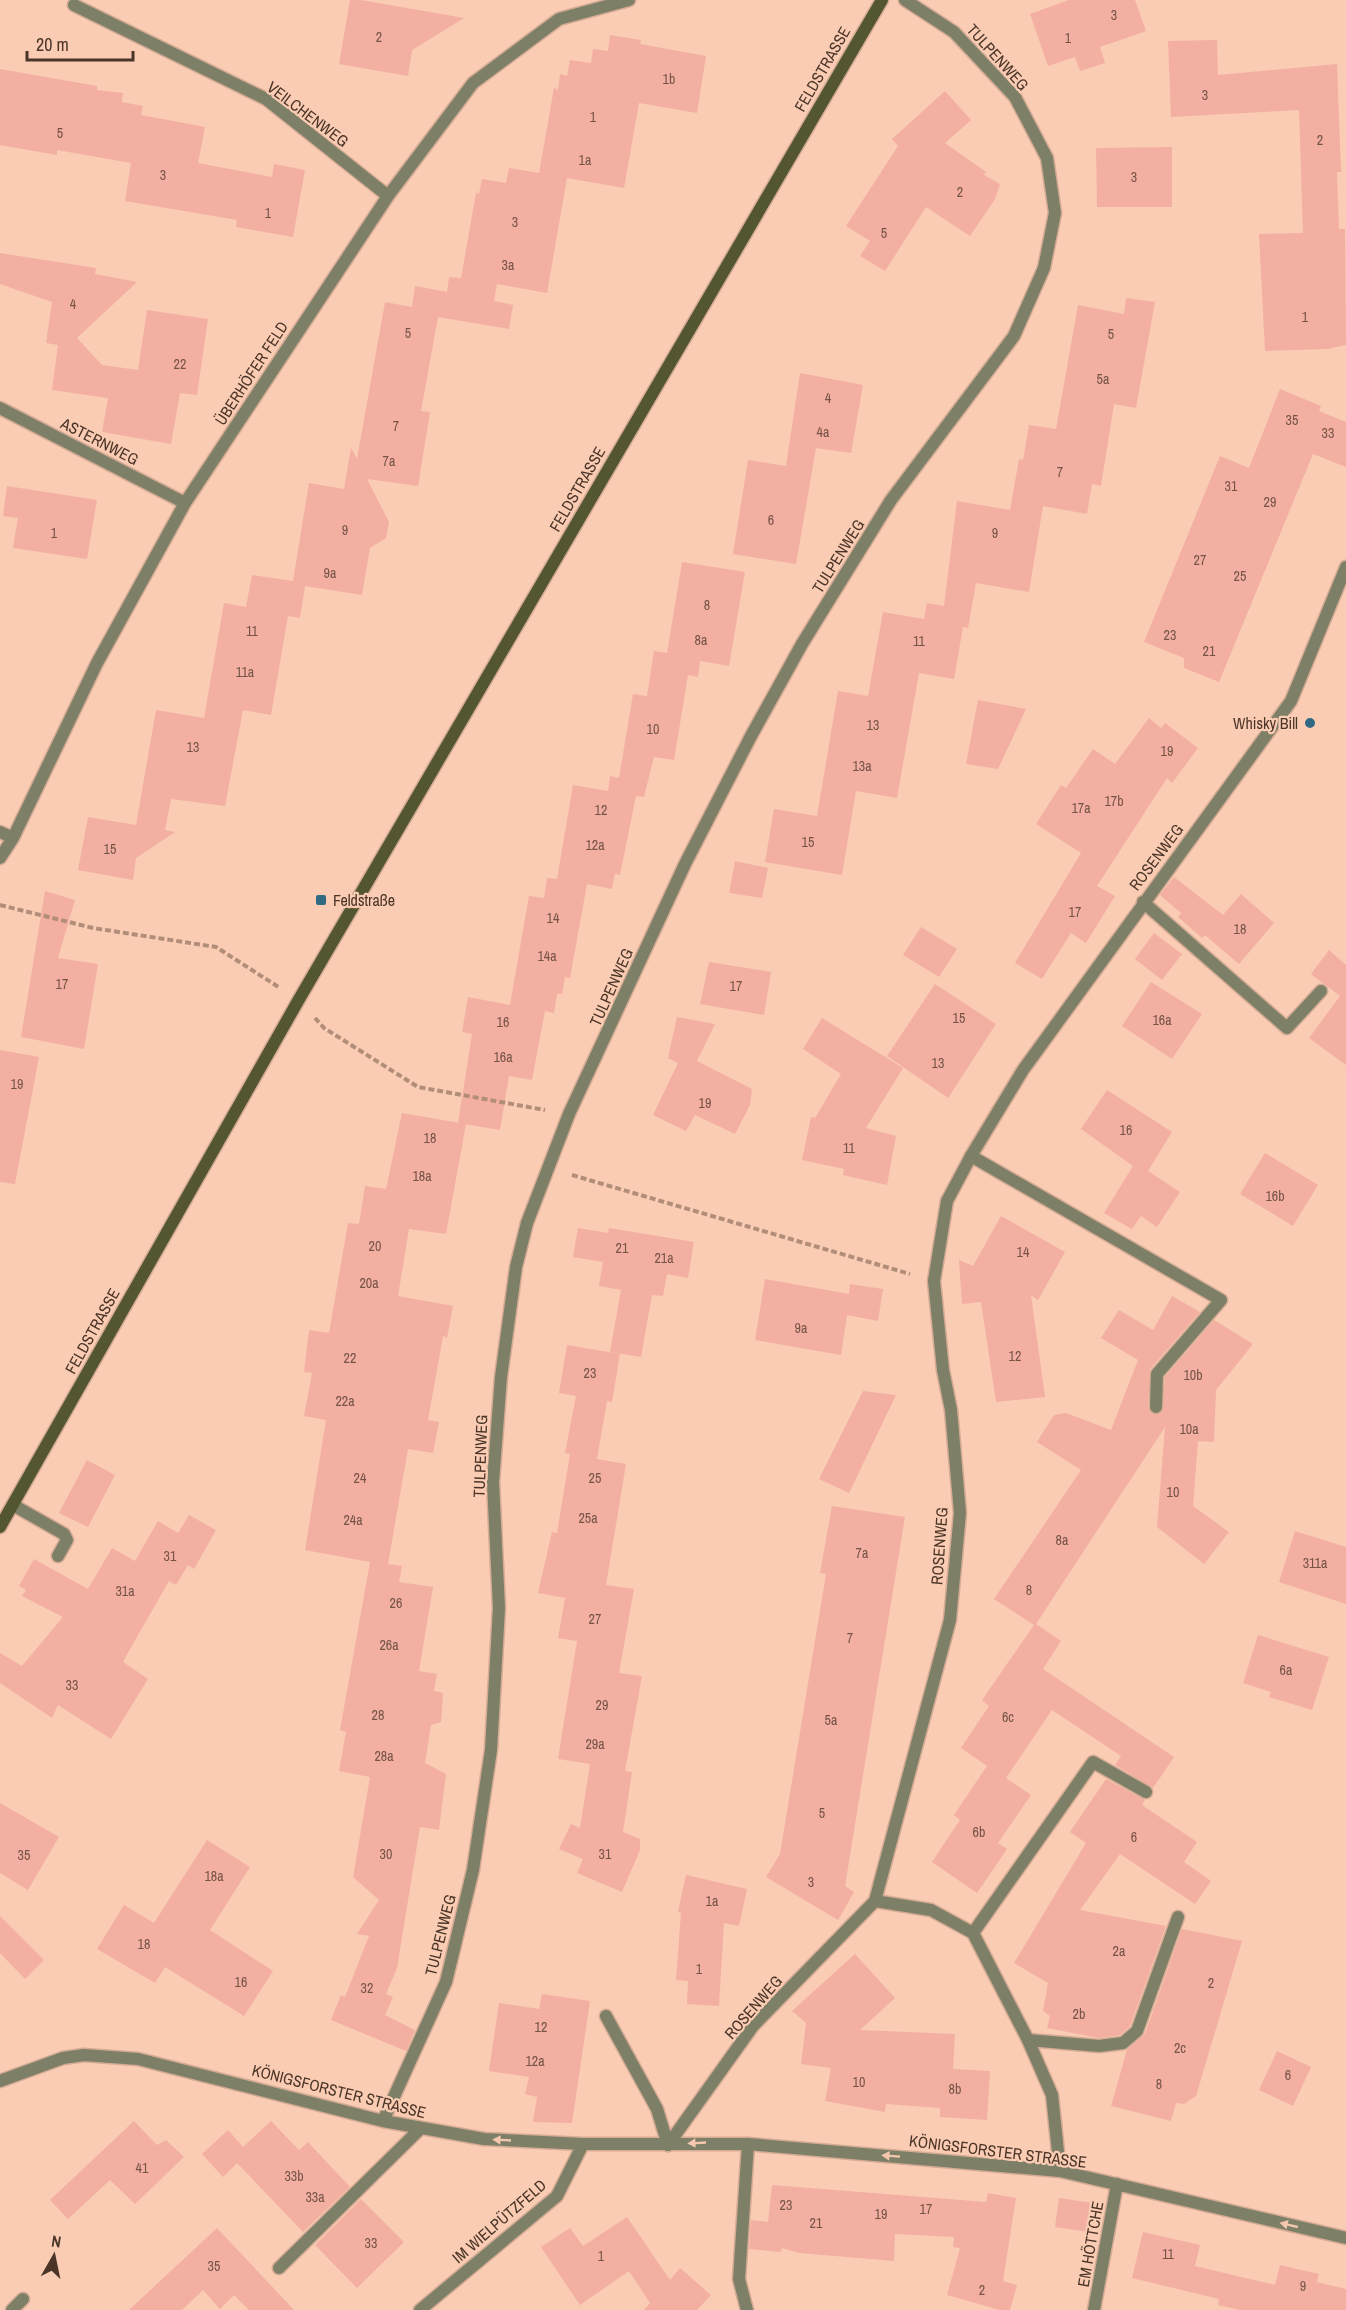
<svg xmlns="http://www.w3.org/2000/svg" width="1346" height="2310" viewBox="0 0 1346 2310" font-family="'Archivo Narrow',sans-serif">
<rect width="100%" height="100%" fill="#faccb3"/>
<path fill="#f3afa2" d="M350 0H361L464 18 412 50 408 76 339 64Z
M1069 0H1135L1146 31 1100 47 1105 63 1080 71 1075 57 1048 66 1030 14Z
M610 35 641 40 640 44 706 56 697 113 639 103 624 188 567 178 547 293 497 284 494 301 513 305 509 329 438 317 421 411 430 412 418 486 367 479 389 522 386 538 370 548 362 595 305 586 300 618 288 616 271 715 243 710 225 806 171 799 165 830 175 832 136 858 133 880 78 870 88 817 136 825 156 710 204 718 224 603 246 607 252 575 293 581 309 483 344 489 351 448 357 459 385 302 412 307 415 286 447 292 449 277 461 278 476 193 479 194 482 179 506 183 509 168 539 173 554 88 558 90 560 74 567 76 570 60 591 63 593 49 608 51Z
M1217 40 1218 75 1337 64 1341 172H1337L1339 229H1345L1346 345 1328 349 1265 351 1259 234 1303 233 1299 110 1171 117 1168 41Z
M0 69 97 86V90L123 93 122 102 143 106 141 115 205 127 198 163 272 177 274 164 305 170 293 237 236 227 237 220 125 201 131 163 57 150V155L0 145Z
M945 91 971 120 945 143 986 172 984 175 1000 184 995 199 970 236 926 207 885 271 860 256 870 241 846 226 898 146 892 139Z
M1172 147V207H1097L1096 148Z
M0 253 96 268 95 274 137 282 77 338 102 365 138 370 147 310 208 319 197 395 180 393 171 444 102 432 108 398 52 390 58 345 46 343 52 302 0 284Z
M1126 298 1155 302 1136 408 1114 404 1101 486 1092 484 1087 514 1043 506 1029 592 976 583 968 628 963 627 954 679 919 673 897 798 856 791 842 875 765 862 774 809 817 816 838 691 868 696 883 612 924 619 927 603 944 606 957 501 1010 510 1019 459 1023 460 1029 425 1056 429 1078 305 1124 314Z
M800 373 863 385 851 453 816 448 796 564 733 554 748 460 786 466Z
M1280 389 1321 406 1319 411 1346 422V467L1313 454 1219 682 1184 668V658L1144 642 1220 456 1249 468Z
M7 486 97 500 87 559 13 548 18 518 3 516Z
M682 562 745 572 729 666 700 661 698 677 688 675 674 760 654 757 644 797 636 796 620 875 615 874 612 889 587 884 570 978 565 977 562 994H557L554 1013 545 1011 532 1080 509 1076 500 1130 458 1123 472 1034 462 1032 468 997 510 1005 529 896 544 898 547 878 557 879 573 785 608 791 610 776 619 778 633 694 647 696 654 651 667 653Z
M978 700 1026 709 998 769 966 764Z
M1149 718 1161 728 1165 723 1198 748 1172 783 1167 778 1097 886 1115 896 1086 943 1071 933 1042 979 1015 963 1081 853 1036 824 1061 785 1066 788 1093 749 1115 764Z
M735 861 768 868 762 898 729 893Z
M1174 877 1223 915 1241 894 1274 923 1239 964 1205 935 1202 938 1178 917 1181 913 1160 895Z
M45 891 75 900 58 958 98 964 84 1049 21 1037Z
M921 927 957 949 939 977 903 955Z
M1154 933 1182 954 1162 980 1135 959Z
M1329 950 1346 965V1065L1309 1038 1340 996 1311 974Z
M709 962 771 972 764 1015 700 1004Z
M1151 982 1202 1014 1172 1059 1122 1026Z
M935 984 996 1024 948 1098 887 1056Z
M677 1017 715 1024 697 1061 752 1089 750 1105 735 1134 695 1115 686 1131 653 1115 678 1063 668 1058Z
M822 1018 903 1068 866 1128 896 1136 887 1185 843 1175 844 1169 802 1160 811 1117 815 1118 841 1074 803 1049Z
M0 1050 39 1057 15 1184 0 1182Z
M1107 1090 1172 1132 1148 1171 1180 1192 1157 1227 1141 1216 1132 1229 1104 1213 1133 1166 1081 1129Z
M402 1113 466 1124 446 1234 409 1229 398 1296 453 1306 447 1338 443 1336 428 1420 439 1422 433 1453 408 1449 388 1564 402 1566 399 1582 433 1587 419 1671 437 1674 434 1691 443 1693 441 1722 431 1725 425 1763 446 1774 439 1830 420 1827 397 1968 386 1994 393 1997 385 2015 415 2030 406 2051 331 2020 341 1995 345 1997 369 1936 357 1934 379 1900 353 1877 370 1777 339 1771 346 1732 340 1730 370 1562 305 1550 326 1420 304 1416 312 1373 304 1372 309 1330 329 1333 348 1223 359 1224 365 1186 386 1189Z
M1265 1153 1318 1185 1293 1226 1240 1194Z
M1001 1216 1065 1252 1038 1300 1031 1295 1045 1397 996 1402 981 1302 962 1304 959 1260 973 1266Z
M578 1228 608 1233 609 1228 694 1242 688 1278 667 1274 663 1296 652 1295 641 1357 610 1352 621 1290 599 1286 603 1262 573 1257Z
M765 1279 849 1294 850 1284 883 1289 878 1321 847 1315 841 1355 755 1340Z
M1172 1296 1200 1312 1150 1369 1148 1407 1152 1414H1159L1163 1411 1165 1377 1214 1320 1253 1344 1216 1390 1214 1442 1198 1441 1193 1506 1229 1532 1204 1564 1157 1527 1165 1427 1036 1624 1061 1641 1043 1669 1174 1757 1153 1788 1115 1765 1121 1756 1052 1710 1006 1778 1031 1795 998 1843 1007 1849 977 1893 932 1862 960 1820 954 1815 987 1766 961 1748 989 1706 982 1700 1034 1625 994 1599 1081 1470 1037 1442 1054 1415 1066 1413 1111 1430 1138 1360 1101 1338 1119 1310 1153 1330Z
M567 1345 620 1354 612 1402 607 1401 597 1459 626 1464 606 1585 634 1589 619 1673 642 1676 625 1771 632 1772 623 1832 640 1839V1850L622 1892 577 1873 583 1859 559 1849 571 1824 580 1828 590 1764 558 1759 577 1641 558 1638 565 1598 538 1593 552 1532 557 1533 570 1454 565 1453 576 1396 559 1393Z
M863 1391 896 1395 849 1493 819 1479Z
M87 1460 115 1475 88 1527 59 1513Z
M832 1506 905 1517 845 1886 854 1892 838 1920 766 1877 780 1854 826 1574 820 1573Z
M189 1515 216 1530 194 1569 188 1565 176 1585 169 1581 130 1649 123 1662 148 1679 111 1739 58 1705 52 1718 0 1683V1653L22 1666 63 1617 22 1596 26 1590 19 1586 34 1559 88 1589 112 1548 135 1561 158 1521 178 1533Z
M1295 1531 1346 1547V1604L1279 1582Z
M1258 1635 1329 1657 1312 1710 1269 1697 1271 1692 1243 1683Z
M1106 1779 1145 1800 1142 1805 1197 1842 1184 1862 1211 1881 1195 1904 1120 1854 1080 1910 1166 1926 1130 2026 1120 2035 1099 2038 1047 2028 1050 2016 1043 2011 1048 1983 1014 1963 1086 1843 1070 1832Z
M0 1803 59 1837 28 1890 0 1873Z
M207 1840 250 1867 210 1930 273 1971 244 2016 165 1967 155 1983 97 1949 124 1905 154 1923Z
M686 1875 747 1889 739 1926 724 1923 719 2006 687 2004 688 1981 676 1980 681 1913 678 1912Z
M0 1916 44 1960 25 1979 0 1953Z
M1182 1929 1242 1941 1196 2096 1184 2104 1176 2103 1171 2121 1111 2106 1127 2050 1145 2034Z
M855 1954 895 1998 860 2030 955 2034 953 2069 990 2071 987 2120 940 2117V2108L886 2104 885 2112 825 2101 831 2068 801 2064 806 2023 792 2011Z
M542 1994 590 2001 572 2123 533 2122 537 2097 525 2094 529 2077 489 2071 499 2003 539 2009Z
M1277 2051 1311 2067 1293 2106 1259 2090Z
M134 2121 157 2145 166 2140 184 2157 135 2204 110 2180 68 2219 50 2200Z
M271 2121 299 2150 308 2142 350 2187 303 2232 237 2163 223 2177 202 2154 228 2130 243 2147Z
M772 2185 986 2202 988 2193 1016 2198 1003 2281 1017 2285 1010 2310H1000L947 2295 960 2248 953 2247 954 2237 895 2234 894 2261 799 2253 782 2248 781 2252 749 2249 751 2220 768 2222Z
M1059 2198 1093 2203 1089 2232 1055 2227Z
M361 2199 404 2242 357 2288 315 2245Z
M627 2217 670 2280 680 2268 711 2295 697 2310H644L650 2303 629 2271 580 2305 541 2247 570 2228 583 2246Z
M217 2228 294 2310H249L234 2295 220 2309 203 2290 182 2310H129Z
M1143 2232 1200 2245 1195 2266 1275 2285 1280 2265 1319 2274 1317 2282 1346 2289V2310H1240L1218 2305 1219 2299 1132 2278Z"/>
<g fill="none" stroke-linecap="round" stroke-linejoin="round">
<g stroke="#d4ab94" stroke-width="15">
<path id="lane" d="M1143 902 1287 1028 1321 991
M971 1156 1221 1300 1157 1374 1156 1407
M13 1505 64 1534 67 1540 58 1556
M973 1933 1093 1762 1146 1792
M606 2016 657 2109 668 2145
M1028 2040 1099 2046 1123 2043 1137 2031 1178 1917
M279 2268 420 2129
M12 2310 23 2299
M747 2310 739 2279 748 2144"/>
</g>
<g stroke="#d4ab94" stroke-width="15">
<path id="street" d="M74 5 266 99 388 196
M0 408 185 503
M0 832 13 838
M0 858 13 838 97 663 185 503 388 196 473 83 559 19 629 0
M875 1901 931 1910 973 1933 1028 2040 1052 2095 1060 2171
M0 2081 63 2058 84 2055 138 2059 383 2121 484 2139 583 2144H748L1060 2171 1346 2238
M383 2121 446 1982 473 1870 491 1750 499 1608 493 1482 501 1377 516 1267 527 1223 569 1114 685 864 751 736 802 644 891 500 1014 336 1044 268 1055 213 1047 158 1015 97 954 32 905 0
M668 2145 753 2026 875 1901 950 1620 960 1513 951 1410 943 1370 934 1281 947 1201 971 1156 1023 1070 1291 701 1346 567
M420 2310 557 2196 583 2144
M1094 2310 1117 2184"/>
</g>
<g stroke="#d4ab94" stroke-width="15">
<path id="secondary" d="M0 1527 298 1001 882 0"/>
</g>
<path stroke="#b28e7a" stroke-width="4" stroke-dasharray="6 3" stroke-linecap="butt" d="M0 905 93 928 216 947 280 988
M315 1018 324 1028 418 1087 545 1110
M572 1175 910 1274"/>
<use href="#lane" stroke="#7e7f67" stroke-width="12"/>
<use href="#street" stroke="#7e7f67" stroke-width="12"/>
<use href="#secondary" stroke="#545632" stroke-width="12"/>
</g>
<defs><path id="oneway-solid" d="M-6-.8H1V-3.2L6.5 0L1 3.2V.8H-6Z" transform="scale(1.5)"/></defs>
<g fill="#f4c8af">
<use href="#oneway-solid" transform="translate(502 2140) rotate(-177)"/>
<use href="#oneway-solid" transform="translate(697 2143) rotate(177)"/>
<use href="#oneway-solid" transform="translate(891 2156) rotate(-176)"/>
<use href="#oneway-solid" transform="translate(1289 2225) rotate(-167)"/>
</g>
<g fill="#316983" stroke="#faccb3" stroke-width="2">
<circle cx="1310" cy="723" r="6"/>
<rect x="315" y="894" width="12" height="12" rx="3"/>
</g>
<g text-anchor="middle" stroke-width="4.5" stroke-linejoin="round" paint-order="stroke">
<g font-size="14" fill="#755446">
<text x="1114" y="20">3</text>
<text x="379" y="42">2</text>
<text x="1068" y="43">1</text>
<text x="669" y="84">1b</text>
<text x="1205" y="100">3</text>
<text x="593" y="122">1</text>
<text x="60" y="138">5</text>
<text x="1320" y="145">2</text>
<text x="585" y="165">1a</text>
<text x="163" y="180">3</text>
<text x="1134" y="182">3</text>
<text x="960" y="197">2</text>
<text x="268" y="218">1</text>
<text x="515" y="227">3</text>
<text x="884" y="238">5</text>
<text x="508" y="270">3a</text>
<text x="73" y="309">4</text>
<text x="1305" y="322">1</text>
<text x="408" y="338">5</text>
<text x="1111" y="339">5</text>
<text x="180" y="369">22</text>
<text x="1103" y="384">5a</text>
<text x="828" y="403">4</text>
<text x="1292" y="425">35</text>
<text x="396" y="431">7</text>
<text x="823" y="437">4a</text>
<text x="1328" y="438">33</text>
<text x="389" y="466">7a</text>
<text x="1060" y="477">7</text>
<text x="1231" y="491">31</text>
<text x="1270" y="507">29</text>
<text x="771" y="525">6</text>
<text x="345" y="535">9</text>
<text x="54" y="538">1</text>
<text x="995" y="538">9</text>
<text x="1200" y="565">27</text>
<text x="330" y="578">9a</text>
<text x="1240" y="581">25</text>
<text x="707" y="610">8</text>
<text x="252" y="636">11</text>
<text x="1170" y="640">23</text>
<text x="701" y="645">8a</text>
<text x="919" y="646">11</text>
<text x="1209" y="656">21</text>
<text x="245" y="677">11a</text>
<text x="873" y="730">13</text>
<text x="653" y="734">10</text>
<text x="193" y="752">13</text>
<text x="1167" y="756">19</text>
<text x="862" y="771">13a</text>
<text x="1114" y="806">17b</text>
<text x="1081" y="813">17a</text>
<text x="601" y="815">12</text>
<text x="808" y="847">15</text>
<text x="595" y="850">12a</text>
<text x="110" y="854">15</text>
<text x="1075" y="917">17</text>
<text x="553" y="923">14</text>
<text x="1240" y="934">18</text>
<text x="547" y="961">14a</text>
<text x="62" y="989">17</text>
<text x="736" y="991">17</text>
<text x="959" y="1023">15</text>
<text x="1162" y="1025">16a</text>
<text x="503" y="1027">16</text>
<text x="503" y="1062">16a</text>
<text x="938" y="1068">13</text>
<text x="17" y="1089">19</text>
<text x="705" y="1108">19</text>
<text x="1126" y="1135">16</text>
<text x="430" y="1143">18</text>
<text x="849" y="1153">11</text>
<text x="422" y="1181">18a</text>
<text x="1275" y="1201">16b</text>
<text x="375" y="1251">20</text>
<text x="622" y="1253">21</text>
<text x="1023" y="1257">14</text>
<text x="664" y="1263">21a</text>
<text x="369" y="1288">20a</text>
<text x="801" y="1333">9a</text>
<text x="1015" y="1361">12</text>
<text x="350" y="1363">22</text>
<text x="590" y="1378">23</text>
<text x="1193" y="1380">10b</text>
<text x="345" y="1406">22a</text>
<text x="1189" y="1434">10a</text>
<text x="360" y="1483">24</text>
<text x="595" y="1483">25</text>
<text x="1173" y="1497">10</text>
<text x="588" y="1523">25a</text>
<text x="353" y="1525">24a</text>
<text x="1062" y="1545">8a</text>
<text x="862" y="1558">7a</text>
<text x="170" y="1561">31</text>
<text x="1315" y="1568">311a</text>
<text x="1029" y="1595">8</text>
<text x="125" y="1596">31a</text>
<text x="396" y="1608">26</text>
<text x="595" y="1624">27</text>
<text x="850" y="1643">7</text>
<text x="389" y="1650">26a</text>
<text x="1286" y="1675">6a</text>
<text x="72" y="1690">33</text>
<text x="602" y="1710">29</text>
<text x="378" y="1720">28</text>
<text x="1008" y="1722">6c</text>
<text x="831" y="1725">5a</text>
<text x="595" y="1749">29a</text>
<text x="384" y="1761">28a</text>
<text x="822" y="1818">5</text>
<text x="979" y="1837">6b</text>
<text x="1134" y="1842">6</text>
<text x="386" y="1859">30</text>
<text x="605" y="1859">31</text>
<text x="24" y="1860">35</text>
<text x="214" y="1881">18a</text>
<text x="811" y="1887">3</text>
<text x="712" y="1906">1a</text>
<text x="144" y="1949">18</text>
<text x="1119" y="1956">2a</text>
<text x="699" y="1974">1</text>
<text x="241" y="1987">16</text>
<text x="1211" y="1988">2</text>
<text x="367" y="1993">32</text>
<text x="1079" y="2019">2b</text>
<text x="541" y="2032">12</text>
<text x="1180" y="2053">2c</text>
<text x="535" y="2066">12a</text>
<text x="1288" y="2080">6</text>
<text x="859" y="2087">10</text>
<text x="1159" y="2089">8</text>
<text x="955" y="2094">8b</text>
<text x="142" y="2173">41</text>
<text x="294" y="2181">33b</text>
<text x="315" y="2202">33a</text>
<text x="786" y="2210">23</text>
<text x="926" y="2214">17</text>
<text x="881" y="2219">19</text>
<text x="816" y="2228">21</text>
<text x="371" y="2248">33</text>
<text x="1168" y="2259">11</text>
<text x="601" y="2261">1</text>
<text x="214" y="2271">35</text>
<text x="1303" y="2291">9</text>
<text x="982" y="2295">2</text>
</g>
<g font-size="16" fill="#4b3528" stroke="#faccb3">
<text transform="translate(998 57) rotate(48)" y="6">TULPENWEG</text>
<text transform="translate(822 69) rotate(-60)" y="6">FELDSTRASSE</text>
<text transform="translate(308 114) rotate(37)" y="6">VEILCHENWEG</text>
<text transform="translate(251 373) rotate(-57)" y="6">ÜBERHÖFER FELD</text>
<text transform="translate(100 441) rotate(27)" y="6">ASTERNWEG</text>
<text transform="translate(577 489) rotate(-60)" y="6">FELDSTRASSE</text>
<text transform="translate(838 556) rotate(-58)" y="6">TULPENWEG</text>
<text transform="translate(1156 857) rotate(-53)" y="6">ROSENWEG</text>
<text transform="translate(611 987) rotate(-66)" y="6">TULPENWEG</text>
<text transform="translate(92 1331) rotate(-61)" y="6">FELDSTRASSE</text>
<text transform="translate(480 1456) rotate(-88)" y="6">TULPENWEG</text>
<text transform="translate(939 1546) rotate(-86)" y="6">ROSENWEG</text>
<text transform="translate(440 1935) rotate(-76)" y="6">TULPENWEG</text>
<text transform="translate(753 2007) rotate(-49)" y="6">ROSENWEG</text>
<text transform="translate(339 2091) rotate(14)" y="6">KÖNIGSFORSTER STRASSE</text>
<text transform="translate(998 2151) rotate(7)" y="6">KÖNIGSFORSTER STRASSE</text>
<text transform="translate(499 2221) rotate(-41)" y="6">IM WIELPÜTZFELD</text>
<text transform="translate(1090 2244) rotate(-80)" y="6">EM HÖTTCHE</text>
</g>
<g font-size="16" fill="#4b3528" stroke="#faccb3" text-anchor="end">
<text x="1298" y="729">Whisky Bill</text>
<text x="333" y="906" text-anchor="start">Feldstraße</text>
</g>
</g>
<g transform="translate(54 2256) rotate(9)" stroke="#faccb3" stroke-width="4.5" paint-order="stroke">
<path d="M0-4.5L10 22L0 15L-10 22Z" fill="#4b3528"/>
<text y="-9" font-size="16" font-weight="bold" text-anchor="middle" fill="#4b3528">N</text>
</g>
<path d="M27 51v9h106v-9" fill="none" stroke="#4b3528" stroke-width="3"/>
<text x="36" y="51" font-size="18" fill="#4b3528" stroke="#faccb3" stroke-width="4.5" paint-order="stroke">20 m</text>
</svg>
